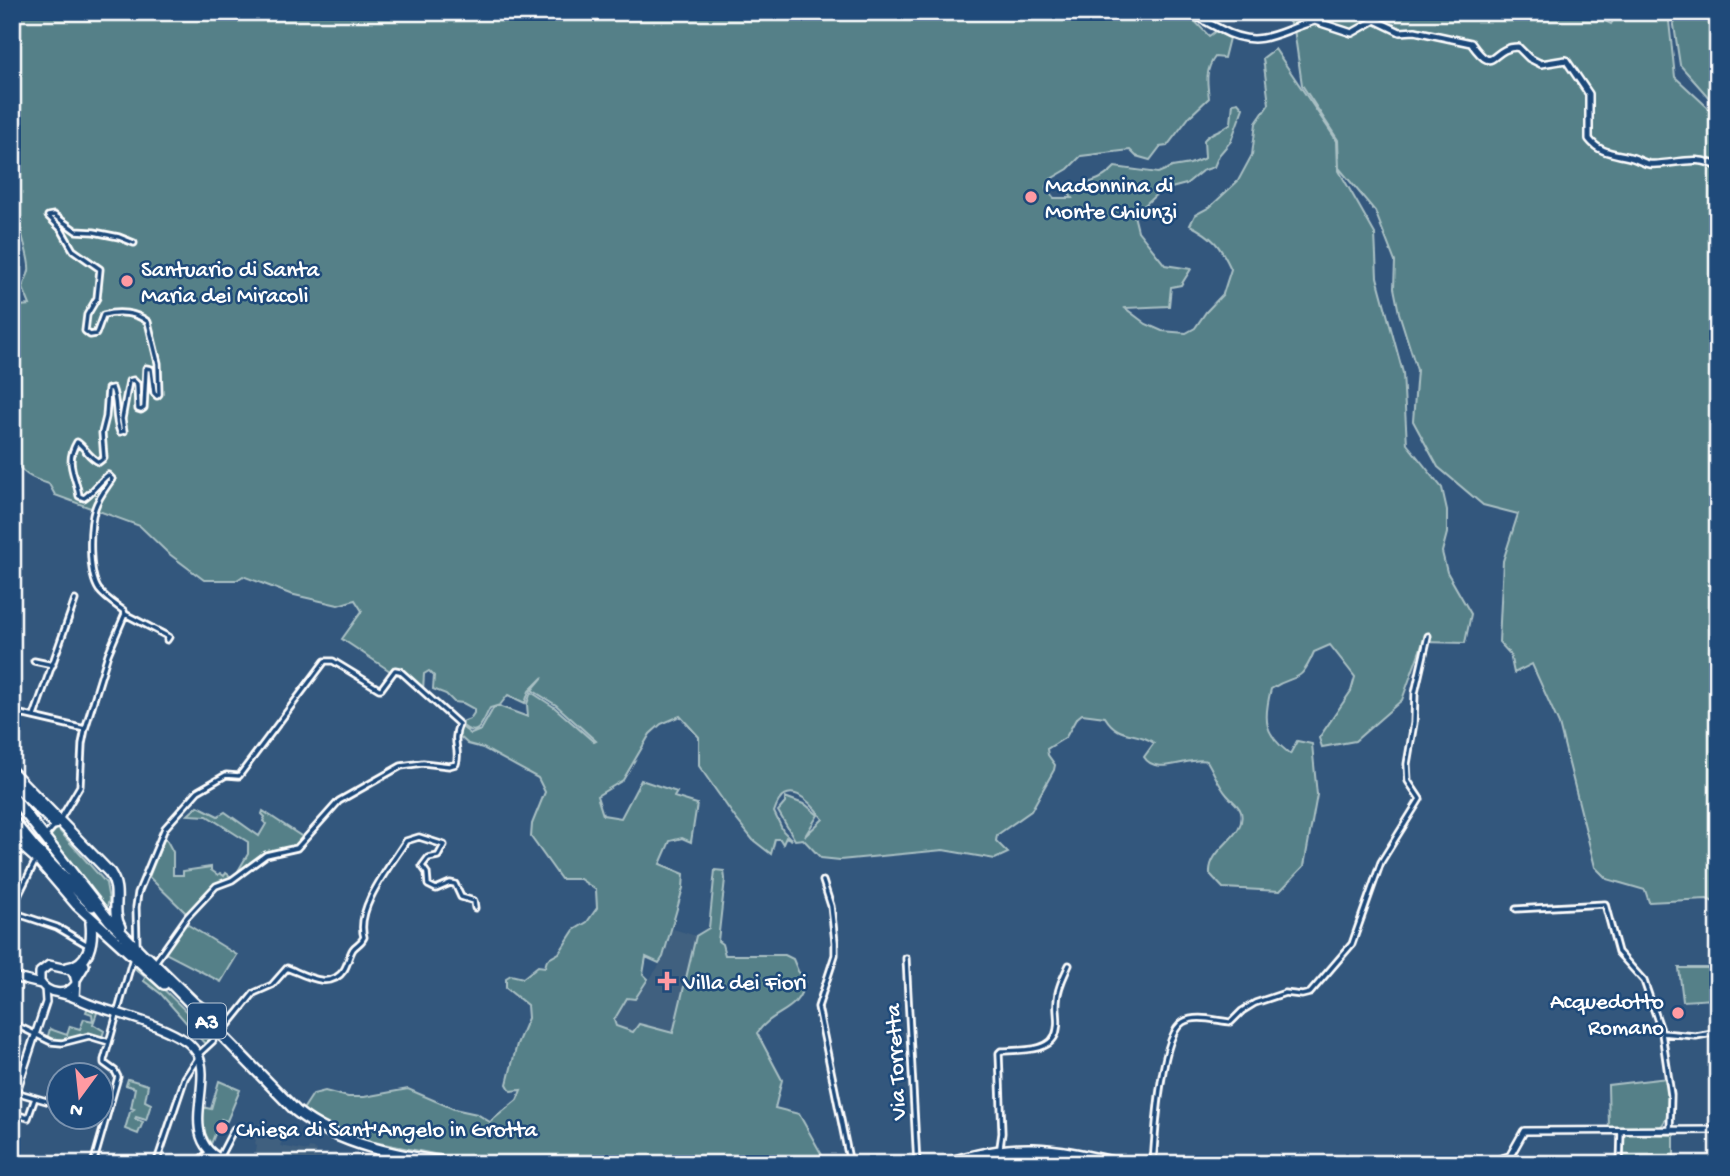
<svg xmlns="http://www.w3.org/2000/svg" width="1730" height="1176" viewBox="0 0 1730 1176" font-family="'Gochi Hand',sans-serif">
<rect width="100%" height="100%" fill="#33577d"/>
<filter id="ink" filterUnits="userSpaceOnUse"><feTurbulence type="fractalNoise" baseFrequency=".0143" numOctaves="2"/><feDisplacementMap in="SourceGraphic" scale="14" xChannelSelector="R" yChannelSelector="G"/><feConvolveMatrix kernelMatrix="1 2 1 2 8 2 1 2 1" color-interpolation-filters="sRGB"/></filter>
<g filter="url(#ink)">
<path fill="#41607f" d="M673 929 696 936 673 1033 639 1024 633 1032 619 1028 614 1020 627 998 636 999 663 960Z
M259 1123 265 1128 263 1136 274 1139 279 1133 284 1134 280 1146 308 1151 309 1148 317 1150 315 1158 321 1157 327 1162 336 1164 254 1163 257 1146 255 1145 256 1139 254 1138Z"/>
<path fill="#558088" stroke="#aac0c4" stroke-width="2" d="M12 12H1186L1209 36 1216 31 1229 38 1224 58 1215 57C1205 70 1207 82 1209 98L1190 116 1167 146 1160 147 1150 160 1136 156 1130 150 1081 156 1068 169 1051 179 1046 188 1054 198H1072L1064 186C1085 184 1100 183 1115 167L1158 173 1172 167 1190 164 1205 158 1204 140C1211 131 1222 131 1231 123L1233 103 1238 102 1243 108 1231 141 1219 155 1214 167 1202 171 1186 184 1160 191 1134 215 1138 231 1165 265 1191 269 1181 285 1171 287 1169 306 1125 308 1146 324 1162 331 1186 333 1195 328 1206 312 1223 294 1231 269C1220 245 1213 237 1190 225L1195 215 1210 207 1238 181 1252 155 1256 123 1269 104 1263 58 1275 49 1337 141 1338 169 1375 234 1377 277 1403 373 1407 444 1442 488 1447 510V533L1442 552 1447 572 1471 614 1465 643 1423 642 1402 700 1355 741 1322 747 1319 738 1351 691 1355 677 1330 645 1314 652C1299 687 1296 672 1271 689 1263 720 1264 734 1290 754L1297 741 1312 744 1317 795 1304 866 1280 891 1223 888 1210 874C1208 847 1247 837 1241 812 1239 805 1232 801 1227 795 1218 785 1214 772 1207 761 1189 756 1156 777 1144 757L1154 743C1136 730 1119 740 1105 717L1082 714 1076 719 1066 737 1047 749 1048 755 1055 765 1054 770 1031 811 997 835 996 841 1008 853 995 859 943 850 840 860 821 858 803 839 795 840 778 811 785 803V797L806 805 818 815 805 836 823 819C810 801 786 775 774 812L783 831 792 840 786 837 783 844 780 839H775L771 854 753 840 736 819 699 766V737L680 716 661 724 650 734 623 780 597 796 603 815 621 818 641 780 677 792 674 797 697 804 691 842 682 838 670 841 660 864 684 874 683 888 663 957 659 963 646 957 643 974 648 979 635 999 627 998 614 1020 616 1026 633 1032 639 1024 673 1033 696 936 709 928 715 870 724 871 725 879 718 941 722 944 725 955H785L793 959 798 971 805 980C799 1014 775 1008 757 1033L782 1080 775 1108 799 1114 827 1164H523L464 1160 354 1138 326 1127 302 1111 313 1094 325 1091 348 1097H364L408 1089 454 1109 477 1114 490 1122 517 1100 521 1090 511 1091 507 1084 517 1044 528 1018 527 1005 506 988V978L511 975 523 978 538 966 545 967 547 960 559 953 574 930 587 922 597 908 596 890 580 879H561L531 837 532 824 545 792 538 778 483 748 468 744 456 733 459 725 471 734 481 730 494 707H501L528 717 527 704 531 692 554 707 594 742 596 741 556 705 532 690 543 677 529 691 525 703 508 695 500 705 490 708C481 724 479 741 459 723L470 719 474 713V709L463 703 454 702 446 694 433 689 434 676 429 671 424 674 423 690 401 669 393 667 390 671 342 639 362 611 355 600 338 605 290 594 243 576 237 580H204L168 553 140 526 55 495 49 484C30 478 22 474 12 456V347L20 332 12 327V314L18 306 30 305 23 288C24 282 28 276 29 271 31 262 21 234 19 223L12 257Z
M1282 12H1605V21L1611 24 1618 12H1668L1675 77 1718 117V904L1707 899 1649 902 1645 890 1607 879 1595 867 1559 724 1532 664 1514 673 1510 654 1499 642 1503 561 1518 514 1483 505 1438 467 1413 421 1417 370 1399 313 1394 288 1395 262 1375 211 1339 168 1338 140 1302 85 1294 29Z
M1672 12H1718V108L1680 65Z
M198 806 218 816 225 812 259 836 266 824 263 821 265 817 262 814 263 811 304 838 296 846 262 854 235 876 248 854V842L207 816 188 815Z
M57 828 106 883 109 900 106 910 50 837Z
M165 837 173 852V875H183V871L211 867V870L218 875 220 873 224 876 226 873 230 876V879L216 883 187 914 149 877Z
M185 923 237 955 221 982 165 953Z
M134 960 212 1037 205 1044 161 994 144 981 145 977 132 966Z
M1679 968H1718V1029L1714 999 1683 1001Z
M88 1007 98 1010 93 1024 104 1031 102 1037C78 1031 68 1044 47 1039L50 1029 67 1035 70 1026 80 1029 84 1019 93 1021 92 1014 86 1012Z
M1667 1078C1671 1097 1673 1114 1659 1129L1609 1128 1608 1085Z
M128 1079 148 1085 145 1101 151 1104 146 1120 136 1117 135 1119 143 1122 138 1134 125 1129 130 1112 134 1109 131 1108 135 1088 126 1085Z
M219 1081 240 1090 227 1121 221 1119 211 1144 201 1127 202 1107 211 1109Z
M1624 1134 1674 1135V1164H1623Z"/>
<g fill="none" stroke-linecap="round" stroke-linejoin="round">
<g stroke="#fff" stroke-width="9">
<path id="street" d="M125 614 169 637 167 640
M34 661 53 665
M12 712 85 729
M34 716 75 600
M61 818 80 786 82 744 85 729 108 654 125 614 124 611C116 605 105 598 99 590 88 574 89 526 95 508 98 498 106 488 112 479L108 475C99 482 93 492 84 498L79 496C76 474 64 464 77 442 86 448 87 456 99 462L104 458 102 433 106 417 108 389 112 388C118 402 114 418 120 432L124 431 122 419 129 381 133 380 137 384 138 409 141 410 144 408 146 368 151 369 154 393 157 396 159 394 158 363 148 322C136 312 118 311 103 315L96 334 90 335 85 331 87 315 97 298 100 269 73 250 61 229 48 216 54 215 76 231 94 232 119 237 134 243
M47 834 54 826
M823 881 831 906 835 942V955L818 1007 850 1164
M12 908 34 864
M1516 909 1605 904 1618 952 1644 981 1662 1033 1671 1095 1670 1129
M12 912 57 927 86 944
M137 946 136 907 138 893 165 828 198 791 226 775 239 776 325 661H333L379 689H381L395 670 400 671 459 724C451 743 461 750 456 764L449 766 423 763 401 766 339 801 297 848 266 855 232 880 216 886 187 917 156 961
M149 955 196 1001 228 1025
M906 958 917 1164
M12 1023 51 1042 62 1043 89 1036 109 1042
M225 1029 254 993 272 985 287 968C305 975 330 991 344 970 348 964 349 955 353 949 357 944 361 944 364 937 355 908 391 865 406 841L419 837 444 845 438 856 428 858 422 866 427 873 428 885 436 889 450 883 455 884 461 897 474 901 475 908
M1662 1033 1696 1036 1718 1032
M199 1054 213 1041
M12 1071 16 1067
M12 1091 60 1105
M12 1113 28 1118 35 1098
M1000 1147 1002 1133 999 1053 1001 1051C1020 1050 1054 1053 1057 1029 1059 1020 1056 1011 1057 1002 1057 989 1064 976 1069 965
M219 1158 234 1129
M93 1164 118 1077 115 1071 104 1063V1060L132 961
M156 1164 185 1078 198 1058
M195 1164 209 1152
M999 1164V1159
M1153 1164C1155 1137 1160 1036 1183 1022 1196 1014 1217 1021 1231 1022L1242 1011 1255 1003 1285 993 1302 995 1310 993 1352 944 1381 862 1420 799 1408 781 1407 764 1414 723 1415 693 1428 636
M1620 1164 1621 1131"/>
</g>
<g stroke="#fff" stroke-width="10">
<path id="secondary" d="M1193 12C1202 21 1209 23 1220 29 1260 51 1277 31 1315 21L1352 33 1375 20 1400 32 1415 31 1471 43C1496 78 1489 47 1518 47L1529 58 1541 64 1566 60 1589 94V139C1601 155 1617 153 1633 158 1639 160 1643 163 1649 164 1671 166 1698 153 1718 167
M1199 18 1201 13H1206L1208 17 1204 21
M12 1105 46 1002 45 988
M1132 1164 1137 1160 1152 1164
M1485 1164 1510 1156 1524 1131 1718 1130"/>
</g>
<g stroke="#fff" stroke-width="12">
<path id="primary" d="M12 977 41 984
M59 993C72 995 83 1002 95 1006 123 1015 155 1023 181 1038 187 1041 193 1047 197 1053 216 1084 170 1148 235 1164
M75 998 76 978 71 970 49 965 40 972V982C48 994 65 997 75 985"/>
</g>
<g stroke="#fff" stroke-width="14">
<path id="highway" d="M12 772 110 873C123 893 110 908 120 927
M12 783 55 824
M12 796 109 920 296 1111C338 1145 403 1157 456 1164
M12 820 36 849 92 906
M12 837 45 866
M41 863 77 905 164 984
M67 968C89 965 93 942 91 923
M76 978 84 965
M945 1164C1016 1141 1050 1147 1121 1164"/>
</g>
<use href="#street" stroke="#1f4a7a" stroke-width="3.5"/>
<use href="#secondary" stroke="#1f4a7a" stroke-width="5"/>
<use href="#primary" stroke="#1f4a7a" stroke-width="7"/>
<use href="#highway" stroke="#1f4a7a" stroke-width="9"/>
</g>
</g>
<g fill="#ff9aa2" stroke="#1f4a7a" stroke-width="2.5">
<circle cx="1031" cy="197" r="7"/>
<circle cx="127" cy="281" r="7"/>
<path d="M663.5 970.5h7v7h7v7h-7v7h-7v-7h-7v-7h7z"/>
<circle cx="1678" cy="1013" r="7"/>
<circle cx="222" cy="1128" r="7"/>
</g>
<g text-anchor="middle" stroke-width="5" stroke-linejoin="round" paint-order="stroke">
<rect fill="#1f4a7a" stroke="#bcc9d7" stroke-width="2" x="188" y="1003.5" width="38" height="35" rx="5"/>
<g font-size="21" font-weight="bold" fill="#fff">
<text x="207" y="1028">A3</text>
</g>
<g font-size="23" fill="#fff" stroke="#1f4a7a" text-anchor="start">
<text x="1045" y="192">Madonnina di<tspan x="1045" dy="26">Monte Chiunzi</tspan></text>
<text x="141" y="276">Santuario di Santa<tspan x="141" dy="26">Maria dei Miracoli</tspan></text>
<text x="683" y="989">Villa dei Fiori</text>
<text x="1664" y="1008" text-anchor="end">Acquedotto<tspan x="1664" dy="26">Romano</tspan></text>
<text x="236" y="1136">Chiesa di Sant'Angelo in Grotta</text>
</g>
<g font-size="23" fill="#fff" stroke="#1f4a7a">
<text transform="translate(894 1062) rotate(-93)" y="8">Via Torretta</text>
</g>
</g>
<rect width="1730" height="1176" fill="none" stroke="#1f4a7a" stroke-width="42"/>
<rect x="21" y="21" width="1688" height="1134" fill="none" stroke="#fff" stroke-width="2.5" filter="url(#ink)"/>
<g transform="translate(80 1096) rotate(195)"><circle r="33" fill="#1f4a7a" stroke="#7992af" stroke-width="2"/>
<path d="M0-5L12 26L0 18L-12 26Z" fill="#ff9aa2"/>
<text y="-10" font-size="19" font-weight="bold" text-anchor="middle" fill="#ffffff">N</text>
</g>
</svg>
